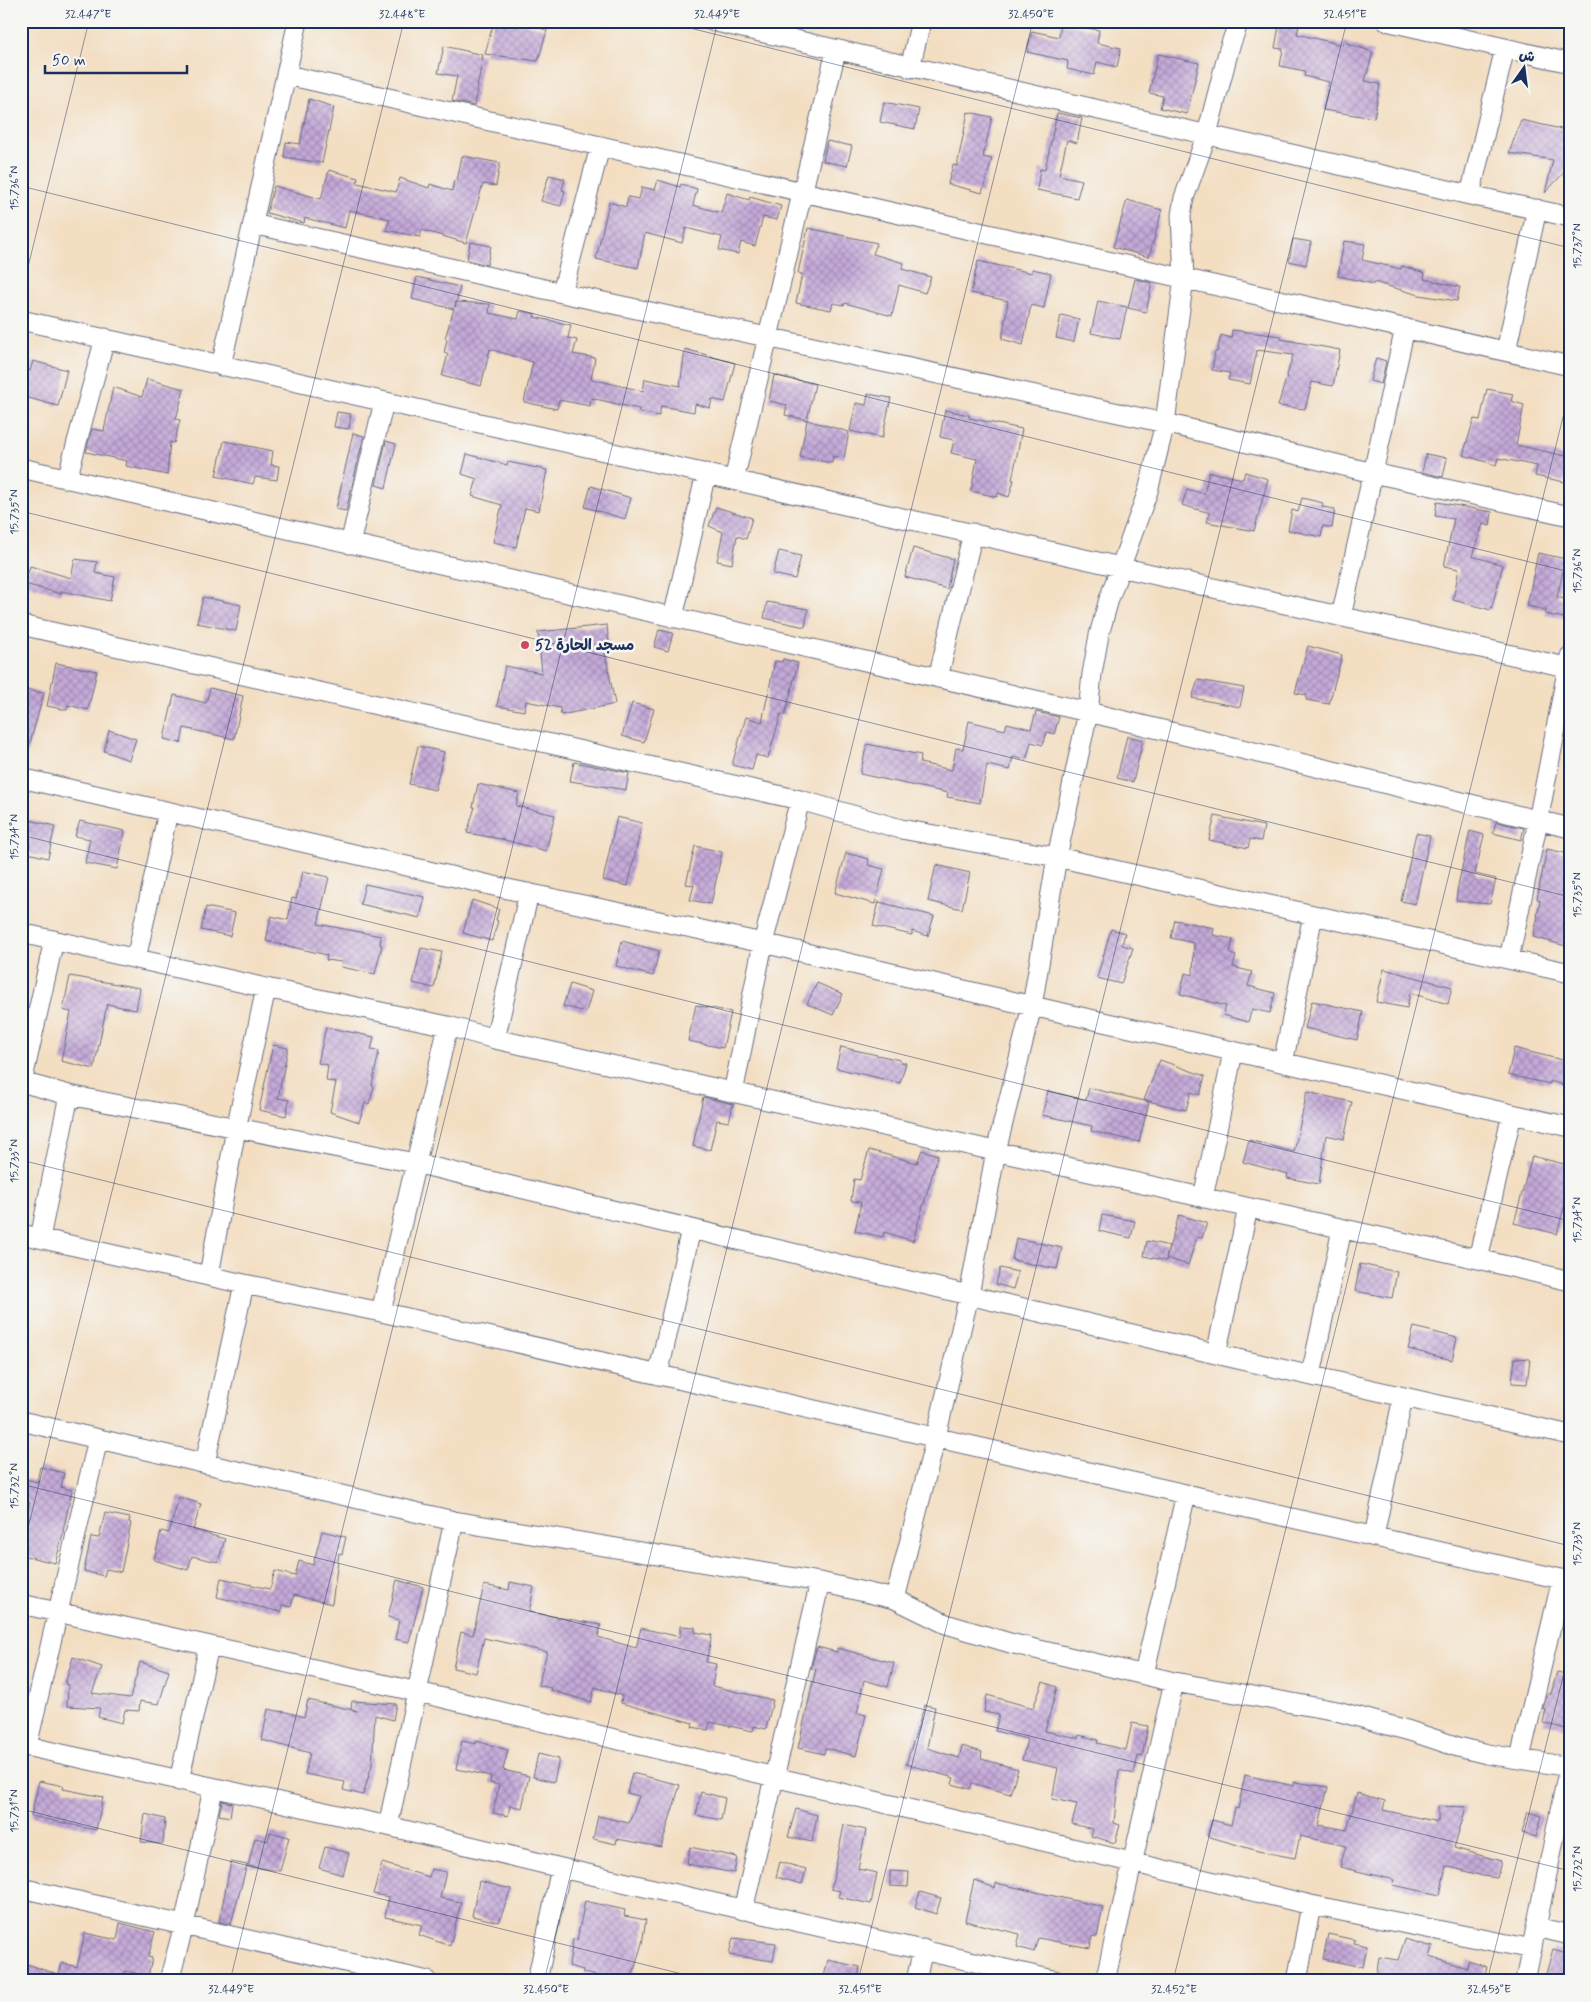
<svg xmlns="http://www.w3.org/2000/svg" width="1591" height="2002" viewBox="0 0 1591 2002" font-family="Mynerve,'Playpen Sans Arabic',sans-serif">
<defs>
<pattern id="building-cross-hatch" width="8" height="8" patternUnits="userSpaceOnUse" patternTransform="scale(1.25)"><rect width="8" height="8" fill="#c5a9d8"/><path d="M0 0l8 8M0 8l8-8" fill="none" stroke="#9f8ab2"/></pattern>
</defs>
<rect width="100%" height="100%" fill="#f6f6f2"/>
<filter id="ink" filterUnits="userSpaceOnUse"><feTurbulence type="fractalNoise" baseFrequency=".02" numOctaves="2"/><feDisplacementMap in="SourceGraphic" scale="10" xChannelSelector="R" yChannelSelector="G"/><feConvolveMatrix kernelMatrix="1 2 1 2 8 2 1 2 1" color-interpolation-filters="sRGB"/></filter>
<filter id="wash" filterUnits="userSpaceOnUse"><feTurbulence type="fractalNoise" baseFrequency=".0096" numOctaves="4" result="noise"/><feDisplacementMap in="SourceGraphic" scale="20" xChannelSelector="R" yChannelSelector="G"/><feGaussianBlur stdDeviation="1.12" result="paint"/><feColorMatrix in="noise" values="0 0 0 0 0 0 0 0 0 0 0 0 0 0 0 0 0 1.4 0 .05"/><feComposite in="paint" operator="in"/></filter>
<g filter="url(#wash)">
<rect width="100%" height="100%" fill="#f3dec2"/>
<g id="blocks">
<path fill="url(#building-cross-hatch)" d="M494 21H515L547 30 538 61 485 54Z
M1280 21H1300L1297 34 1343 45 1344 42 1373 52 1365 81 1380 84 1374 118 1323 110 1329 82 1304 76 1305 71 1280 66 1283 49 1275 48Z
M1061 24 1099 30 1097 43 1121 48 1117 67 1097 62 1094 75 1067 69 1068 61 1027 52 1032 31 1059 37Z
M444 46 483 55 474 106 452 101 457 76 438 73Z
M1158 54 1199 63 1187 114 1160 108 1163 96 1149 93Z
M309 99 334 107 322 163 284 157 286 142 300 144Z
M884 102 919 109 915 129 880 122Z
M968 112 992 117 983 157 992 159 982 193 948 184 953 165 957 166Z
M1057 113 1082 118 1077 143 1067 140 1059 175 1082 180 1077 198 1037 190 1040 169 1045 170Z
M1521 120 1570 131V166L1545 193 1553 160 1509 153Z
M827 141 852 146 847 166 823 161Z
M462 156 500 163 496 186 483 184 466 243 422 230 420 237 386 230 390 219 349 210 345 228 305 218 304 223 267 213 274 186 321 199 329 170 358 178 357 183 396 192 400 178 429 188 430 184 452 191 454 180 457 181Z
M549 175 565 179 562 190 565 191 561 206 541 201Z
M658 180 680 187 681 184 697 189 693 205 721 213 727 193 749 200 750 197 781 206 777 220 763 217 755 246 741 242 738 254 719 250 722 237 686 228 682 243 645 233 638 268 596 259 609 202 626 207 628 197 639 199 642 187 655 190Z
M1127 200 1162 210 1149 257 1113 247Z
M808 228 877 243 873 254 904 263 902 269 931 277 925 293 899 285 892 316 845 303 844 305 833 303 831 310 796 303 802 274 798 273Z
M1293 239 1311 242 1306 265 1289 261Z
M1344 241 1365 244 1362 260 1401 269 1402 266 1425 273 1424 279 1460 287 1457 301 1419 295 1374 282V284L1338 276Z
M470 242 491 246 487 265 467 260Z
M978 261 1032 273V269L1051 273 1044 308 1031 305 1023 345 1002 339 1008 301 971 293Z
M417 277 460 287 455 307 456 302 490 304 489 313 518 319 520 311 535 314 534 317 571 325 568 338 577 340 573 354 595 358 591 379 643 391 645 379 680 386 685 349 735 363 725 402 712 399 710 408 695 404 694 412 661 406 659 416 639 412V409L591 398 590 406 559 400 557 409 524 402 533 362 490 349 481 386 442 376 448 354 444 353 447 339 445 338 454 309 412 299Z
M1135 279 1152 283 1146 312 1128 308Z
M1098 301 1127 307 1120 339 1091 333Z
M1061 315 1079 319 1074 342 1056 338Z
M1232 330 1281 336V339L1340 350 1333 386 1312 382 1305 409 1278 406 1293 355 1257 350 1250 384 1228 380 1230 373 1212 370 1215 352H1217L1221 335 1231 338Z
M1376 358 1386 361 1381 384 1370 381Z
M33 361 67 370 58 406 21 396V368L30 371Z
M774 375 815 384 807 420 785 415 787 405 769 401Z
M147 379 184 389 176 419 180 420 174 443 170 442 167 475 126 466 127 461 86 452 92 429 104 431 113 387 142 397Z
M1487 389 1513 394 1511 401 1524 405 1516 445 1570 457V483L1535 476 1537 466 1498 458 1496 465 1463 455 1474 419 1480 420Z
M868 394 891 398 882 438 850 431 856 403 866 405Z
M945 410 969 415V418L1022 429 1012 480H1014L1009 497 998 493 997 497 971 491 977 459 951 453 954 440 940 437Z
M337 412 351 414 349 429 334 427Z
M807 420 849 432 844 458 833 456 832 463 800 457Z
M353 433 364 436 346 511 336 509Z
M224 441 273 451 271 465 279 466 277 480 255 477 253 484 216 476Z
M386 441 396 444 386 488 376 485Z
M467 454 507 465 508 462 547 470 539 511 525 508 516 547 493 542 502 505 472 496 477 479 462 474Z
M1426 454 1447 458 1443 477 1422 472Z
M1209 472 1243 479 1245 472 1268 479 1254 531 1207 522 1210 513 1182 505 1187 489 1204 494Z
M591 486 631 498 625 519 585 507Z
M1302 498 1323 503 1322 507 1335 509 1332 528 1323 526 1321 537 1288 530 1292 510 1298 512Z
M1437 502 1492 512 1490 526 1483 524 1472 556 1503 565 1491 610 1453 600 1459 569 1444 566 1454 519 1435 516Z
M716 507 752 518 746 539 737 536 732 564 717 561 723 532 709 526Z
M913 548 953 559 947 589 905 577Z
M779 551 801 556 795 579 773 574Z
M1538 553 1566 559 1557 597 1568 600 1564 618 1545 614 1546 610 1527 606Z
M75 559 97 562 95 573 115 577 110 601 61 591V594L25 584 30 566 71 578Z
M203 597 241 605 236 631 197 623Z
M767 602 808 609 805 627 764 618Z
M607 625 609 647H604L615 704 561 715 560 708 526 701 524 711 497 706 505 666 542 673 538 632Z
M659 630 673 633 668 651 654 647Z
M1308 646 1342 655 1329 704 1306 700 1307 695 1295 693Z
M783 659 798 663 785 715 781 714 768 758 756 755 752 770 732 765 746 717 762 722 775 661 782 662Z
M56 663 97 671 88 710 68 705 67 710 47 706Z
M1198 680 1244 688 1240 707 1192 698Z
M210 688 243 696 234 739 184 728 181 743 164 739 174 695 206 703Z
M21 689 44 693 26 757 21 756Z
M632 703 654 709 644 742 622 736Z
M1036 712 1059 717 1054 734 1047 732 1043 745 1031 742 1026 760 1013 757 1010 770 987 765 980 803 947 797 948 793 860 774 867 744 921 755 920 763 952 770 956 748 963 749 969 721 1005 730 1007 723 1031 729Z
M109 730 136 739 129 760 104 751Z
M1127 736 1143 740 1133 782 1117 778Z
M418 746 444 752 435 790 409 784Z
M574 762 629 773 626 790 570 781Z
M478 784 519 793 516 806 555 815 546 851 501 839 467 833 475 807H473Z
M1215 816 1264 826 1261 841 1250 839 1248 848 1209 840Z
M617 817 642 823 628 886 603 880Z
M21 818 55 826 48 858 28 853 31 838 21 835Z
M80 821 125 831 117 869 85 863 90 839 75 836Z
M1496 822 1524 828 1521 840 1493 833Z
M1470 831 1484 835 1475 874 1496 879 1490 904 1456 901 1458 886Z
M1416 833 1430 836 1415 904 1401 901Z
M695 846 722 852 711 904 690 900 694 885 686 884Z
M1547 849 1570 854V938L1566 946 1533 937 1538 916H1537L1540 900 1537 899Z
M846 853 869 859 868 865 884 869 875 904 835 893Z
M936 865 970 873 962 909 928 901Z
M303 871 329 877 318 924 381 936 380 945H382L375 974 341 967 342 962 326 960 327 955 266 941 271 916 288 920 292 898 296 899Z
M365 884 425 897 420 918 360 904Z
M472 900 499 909 496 920 498 921 492 941 463 933Z
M879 902 934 916 928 936 912 931V935L873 926Z
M206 907 235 913 230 936 201 930Z
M1175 920 1214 928 1213 935 1233 939 1230 954 1236 956 1233 967 1252 972 1248 986 1275 993 1270 1013 1252 1009 1248 1022 1223 1015 1226 1006 1180 994 1185 973 1193 975 1194 943 1171 938Z
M1111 929 1125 933 1122 945 1133 948 1121 984 1097 978Z
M622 941 659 951 653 976 616 966Z
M421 948 442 952 434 988 413 983Z
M1384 969 1452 987 1448 1004 1410 993 1407 1008 1376 1002Z
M70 976 140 988 136 1010 107 1004 94 1069 61 1061 71 1012 63 1010Z
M817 983 843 994 833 1015 807 1004Z
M570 984 592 991 586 1012 563 1006Z
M1312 1001 1363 1012 1357 1040 1305 1028Z
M696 1005 731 1012 723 1048 688 1041Z
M326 1027 374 1037 371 1050 379 1051 372 1086 374 1087 369 1104 365 1103 359 1122 330 1112 336 1082 326 1081 328 1065 318 1063Z
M273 1045 288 1048 278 1098 289 1100 286 1116 259 1110Z
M841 1047 900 1060V1062L906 1063 900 1083 836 1068Z
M1514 1048 1570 1062V1087L1550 1081V1084L1508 1075Z
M1160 1060 1205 1076 1200 1095 1191 1092 1186 1110 1144 1100Z
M1089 1088 1149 1102 1139 1142 1091 1131 1092 1126 1042 1115 1048 1091 1086 1100Z
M1307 1092 1352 1102 1344 1139 1326 1135 1319 1184 1287 1178 1288 1174 1243 1162 1249 1140 1294 1152Z
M703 1097 733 1104 729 1122 717 1120 710 1150 693 1146Z
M869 1150 917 1163 922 1150 938 1155 913 1241 884 1232 883 1237 855 1231 861 1202 851 1201 854 1179 860 1180Z
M1532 1156 1568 1165 1565 1186 1569 1188 1557 1234 1514 1223Z
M1102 1215 1135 1221 1131 1238 1099 1231Z
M1179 1215 1207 1223 1202 1238 1197 1237 1188 1265 1166 1258Z
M1016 1238 1062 1248 1057 1269 1012 1260Z
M1147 1241 1169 1246 1166 1261 1144 1256Z
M1360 1264 1397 1272 1392 1298 1355 1291Z
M1000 1268 1018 1272 1013 1289 996 1284Z
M1414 1327 1457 1338 1452 1360 1408 1349Z
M1515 1358 1530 1359 1527 1384 1512 1383Z
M40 1467 64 1473 61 1487 72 1490 63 1531H64L55 1563 21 1555V1544L30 1502 21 1500V1497L26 1479 37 1482Z
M179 1497 201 1504 193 1530 225 1539 218 1562 192 1556 188 1570 154 1560 161 1531 169 1533Z
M105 1513 130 1518 129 1522 131 1523 121 1572 106 1569 104 1576 84 1571 91 1537 99 1538Z
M322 1531 346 1537 342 1554 339 1553 332 1604 294 1595 291 1607 282 1605 281 1612 217 1597 221 1578 270 1589 275 1571 295 1576 299 1561 313 1565Z
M397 1580 423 1587 409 1642 395 1639 399 1620 388 1617Z
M510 1582 534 1587 529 1612 601 1625 598 1637 636 1648 641 1628 680 1637V1626L695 1627V1632L712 1635 706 1662 716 1664 712 1686 773 1700 766 1729 754 1726 753 1731 710 1722 708 1730 692 1727 693 1723 621 1703 622 1696 595 1687 591 1702 550 1690 551 1688 538 1685 547 1652 484 1638 476 1673 453 1668 461 1632 473 1635 484 1585 509 1590Z
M817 1647 837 1652V1648L894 1663 888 1687 864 1680 857 1713 866 1715 856 1756 825 1748 824 1754 798 1748 816 1669 811 1668Z
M73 1657 102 1667 92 1693 130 1698 140 1662 169 1671 159 1704 140 1701 139 1711 125 1710 122 1723 98 1717 100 1708 67 1706 68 1685 65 1684Z
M1557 1672 1570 1675V1730L1543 1723 1546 1709H1543L1547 1694H1551Z
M1043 1682 1057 1687 1045 1731 1078 1738 1079 1735 1098 1740 1097 1743 1126 1750 1132 1723 1148 1726 1142 1757 1138 1756 1134 1774 1119 1770 1114 1823 1120 1825 1115 1843 1091 1836 1093 1829 1072 1824 1077 1804 1052 1799 1058 1768 1022 1760 1027 1739 995 1731 999 1715 984 1712 987 1695 1033 1708Z
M308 1700 357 1711 351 1709 352 1701 396 1704 393 1720 375 1715 372 1765 363 1795 343 1790 345 1782 305 1774 310 1753 262 1740 268 1709 283 1712V1711L304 1717Z
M925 1705 935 1707 927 1748 959 1758 962 1746 982 1752 981 1759 1018 1769 1010 1794 972 1783 970 1789 952 1784 954 1778 906 1764Z
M462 1741 476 1744V1741L508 1750 503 1770 529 1776 522 1808 510 1805 508 1816 493 1813 499 1785 490 1783 491 1776 456 1769Z
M538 1754 559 1759 554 1782 533 1777Z
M632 1773 680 1785 661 1847 617 1839 616 1844 593 1839 598 1816 629 1823 639 1796 627 1793Z
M1245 1775 1294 1786V1782L1328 1787 1319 1825 1347 1830 1357 1793 1385 1801 1383 1810 1438 1822V1806L1466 1807 1454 1848 1501 1861 1497 1878 1483 1876 1446 1866 1440 1895 1393 1885 1395 1880 1340 1867 1346 1846 1300 1836 1295 1858 1258 1851 1207 1836 1212 1820 1231 1825 1235 1808 1238 1809Z
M39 1781 64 1786 63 1789 103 1797 96 1830 31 1816Z
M701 1792 725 1798 721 1820 696 1815Z
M222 1801 232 1803 230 1817 219 1815Z
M796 1809 817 1815 812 1842 788 1837Z
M1528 1812 1542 1816 1536 1837 1522 1833Z
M145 1814 165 1819 163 1844 141 1842Z
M844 1825 866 1830 858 1869 877 1873 871 1904 838 1897 840 1891 831 1889Z
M270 1832 289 1837 280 1871 248 1866 255 1838 268 1841Z
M325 1847 349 1853 343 1875 319 1868Z
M690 1847 737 1857 734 1873 687 1864Z
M231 1862 247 1865 231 1924 219 1922Z
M780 1862 806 1869 802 1884 776 1877Z
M382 1863 429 1877 431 1869 446 1872 440 1898 461 1902 450 1946 419 1935 422 1925 385 1917 389 1897 373 1894Z
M890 1871 909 1872 908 1887 890 1886Z
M974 1880 995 1888 996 1883 1103 1907 1097 1937 1092 1936 1090 1948 1038 1938 1034 1952 1017 1947 1020 1934 965 1921Z
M479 1881 511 1889 499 1922 472 1916Z
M920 1892 941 1898 936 1914 915 1907Z
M585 1901 625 1910 624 1916 646 1920 642 1943 631 1981H606L607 1978 583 1973V1970L569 1966 573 1939 577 1940Z
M120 1923 155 1932 148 1957 152 1958 148 1976 125 1971 123 1981H21V1962L59 1975 62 1963 77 1967 85 1933 117 1940Z
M1328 1934 1355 1940 1354 1943 1367 1946 1363 1967 1323 1959Z
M733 1938 776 1943 773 1961 729 1955Z
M1405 1939 1433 1947 1430 1957 1467 1968 1468 1961 1487 1967 1485 1973 1497 1977 1496 1981H1391L1376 1979 1379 1957 1398 1960Z
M1553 1949 1570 1954V1974L1563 1972 1561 1981H1544Z
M828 1960 860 1967 858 1981H823Z"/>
</g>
</g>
<g filter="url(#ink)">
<use href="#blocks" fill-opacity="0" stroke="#676c81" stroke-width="1"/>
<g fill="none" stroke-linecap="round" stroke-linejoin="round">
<g stroke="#676c81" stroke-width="21">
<path id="minor" d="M712 21 1470 195 1570 217
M1386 21 1570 63
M910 68 921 21
M287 75 1570 366
M1470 195 1505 48
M253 224 562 293 1165 423 1373 473 1570 516
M562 293 600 147
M21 320 1570 668
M1506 351 1537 209
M221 366 298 21
M21 468 1088 712 1570 828
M67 479 105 338
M734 480 836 51
M350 544 384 402
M1341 617 1405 328
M673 618 706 473
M21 625 800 800 901 829 1057 857 1570 973
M938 678 973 533
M21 778 503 888 763 943 1032 1006 1570 1127
M21 933 266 988 448 1026 495 1039 1478 1259 1570 1281
M136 959 168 812
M1509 959 1538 821 1570 656
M495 1039 529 893
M1283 1063 1313 915
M21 1082 69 1095 415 1163 1216 1354 1570 1435
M22 1083 54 940
M733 1093 763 943 800 800
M1203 1198 1233 1052
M21 1234 244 1284 381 1312 1570 1581
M40 1238 69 1095
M1478 1259 1512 1114
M209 1275 236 1129 266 988
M381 1312 448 1026
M1216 1354 1248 1208
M658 1375 691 1229
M1311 1375 1342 1229
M21 1421 454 1521 820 1582 895 1599 946 1624 1010 1643 1174 1682 1337 1711 1410 1731 1458 1747 1487 1754 1570 1767
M205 1463 244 1284
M1374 1536 1403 1397
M895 1599 936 1437 969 1295 996 1151 1032 1006 1057 857 1088 712 1092 674 1099 635 1109 599 1148 491 1165 423 1184 278 1181 215 1184 198 1207 134 1229 49 1239 21
M21 1604 418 1692 1311 1905 1532 1949
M1144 1674 1186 1494
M21 1745 388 1826 561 1868 1058 1981
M27 1746 98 1439
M1520 1758 1562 1579
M179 1781 209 1646
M388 1826 454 1521
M21 1888 428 1981
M743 1910 820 1582
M1536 1927 1570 1935
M169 1981 184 1925 213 1789
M537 1981 561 1868
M916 1981 923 1949
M1105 1981 1174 1682
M1297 1981 1311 1905
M1525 1981 1569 1767"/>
</g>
<use href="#minor" stroke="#fff" stroke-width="19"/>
</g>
</g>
<path fill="none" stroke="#1b2f5e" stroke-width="1" stroke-opacity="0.45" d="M662 21 1570 248M21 186 1570 572M21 295 89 21M21 511 1570 897M21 835 1570 1221M21 1160 1570 1546M21 1484 1570 1871M21 1556 404 21M21 1809 710 1981M230 1981 718 21M544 1981 1033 21M858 1981 1347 21M1173 1981 1570 389M1487 1981 1570 1649"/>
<circle fill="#d1495b" stroke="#f6f6f2" stroke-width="2" cx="525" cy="645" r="5"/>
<g text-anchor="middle" stroke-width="5" stroke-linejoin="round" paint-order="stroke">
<g font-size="15" font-weight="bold" fill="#1b2f5e" stroke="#f6f6f2" text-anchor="start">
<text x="535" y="650">مسجد الحارة 52</text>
</g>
</g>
<rect width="1591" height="2002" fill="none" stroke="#f6f6f2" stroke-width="55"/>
<g transform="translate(1524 68) rotate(14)" stroke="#f6f6f2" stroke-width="4" paint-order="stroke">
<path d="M0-4L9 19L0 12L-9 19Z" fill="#1b2f5e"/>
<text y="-8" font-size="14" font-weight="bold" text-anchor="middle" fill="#1b2f5e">ش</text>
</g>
<path d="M45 65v8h142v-8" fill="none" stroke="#1b2f5e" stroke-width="2.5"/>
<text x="52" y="65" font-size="15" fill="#1b2f5e" stroke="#f6f6f2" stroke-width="4" paint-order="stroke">50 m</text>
<rect x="28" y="28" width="1536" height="1946" fill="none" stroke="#1b2f5e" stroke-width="2"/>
<g font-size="12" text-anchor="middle" fill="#1b2f5e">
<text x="88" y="18">32.447°E</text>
<text x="402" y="18">32.448°E</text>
<text x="717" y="18">32.449°E</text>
<text x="1031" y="18">32.450°E</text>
<text x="1345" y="18">32.451°E</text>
<text transform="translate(14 188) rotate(-90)" y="4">15.736°N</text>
<text transform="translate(1577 246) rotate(-90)" y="4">15.737°N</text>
<text transform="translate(14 512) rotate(-90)" y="4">15.735°N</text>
<text transform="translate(1577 571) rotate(-90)" y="4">15.736°N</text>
<text transform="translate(14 837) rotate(-90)" y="4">15.734°N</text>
<text transform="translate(1577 895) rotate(-90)" y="4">15.735°N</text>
<text transform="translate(14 1161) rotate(-90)" y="4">15.733°N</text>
<text transform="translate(1577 1220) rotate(-90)" y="4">15.734°N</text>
<text transform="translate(14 1486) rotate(-90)" y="4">15.732°N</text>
<text transform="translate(1577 1544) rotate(-90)" y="4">15.733°N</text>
<text transform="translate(14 1811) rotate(-90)" y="4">15.731°N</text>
<text transform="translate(1577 1869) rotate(-90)" y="4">15.732°N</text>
<text x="231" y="1993">32.449°E</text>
<text x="546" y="1993">32.450°E</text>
<text x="860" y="1993">32.451°E</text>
<text x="1174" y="1993">32.452°E</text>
<text x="1489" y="1993">32.453°E</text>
</g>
</svg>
